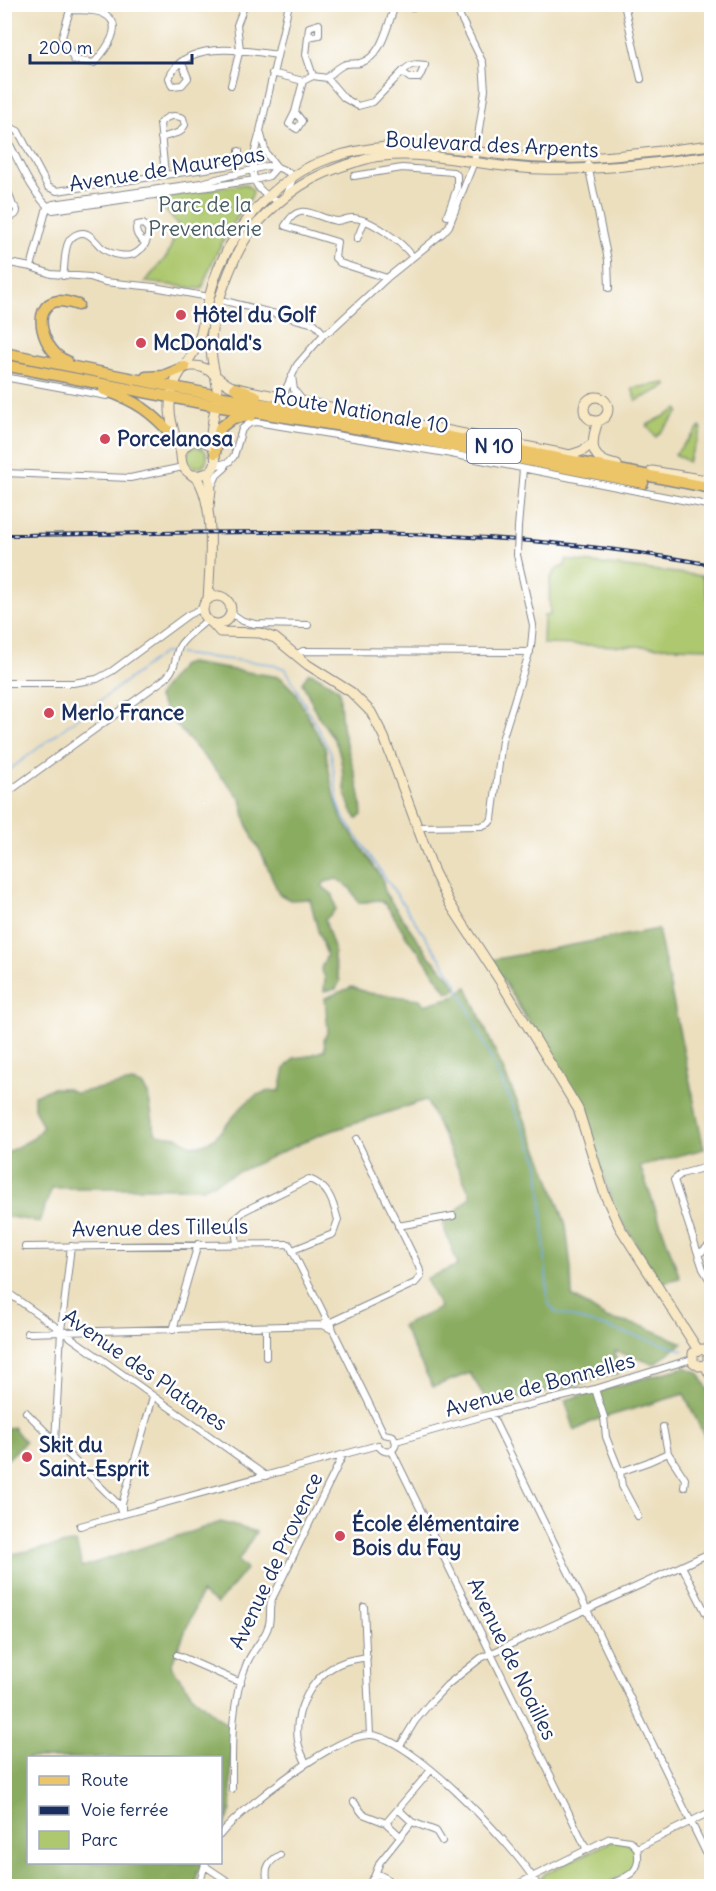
<svg xmlns="http://www.w3.org/2000/svg" width="716" height="1891" viewBox="0 0 716 1891" font-family="Delius,sans-serif">
<rect width="100%" height="100%" fill="#fff"/>
<filter id="ink" filterUnits="userSpaceOnUse"><feTurbulence type="fractalNoise" baseFrequency=".0167" numOctaves="2"/><feDisplacementMap in="SourceGraphic" scale="12" xChannelSelector="R" yChannelSelector="G"/><feConvolveMatrix kernelMatrix="1 2 1 2 8 2 1 2 1" color-interpolation-filters="sRGB"/></filter>
<filter id="wash" filterUnits="userSpaceOnUse"><feTurbulence type="fractalNoise" baseFrequency=".008" numOctaves="4" result="noise"/><feDisplacementMap in="SourceGraphic" scale="24" xChannelSelector="R" yChannelSelector="G"/><feGaussianBlur stdDeviation="1.35" result="paint"/><feColorMatrix in="noise" values="0 0 0 0 0 0 0 0 0 0 0 0 0 0 0 0 0 1.4 0 .05"/><feComposite in="paint" operator="in"/></filter>
<g filter="url(#wash)">
<rect width="100%" height="100%" fill="#ecdfbe"/>
<path fill="#adc86e" stroke="#647c66" stroke-width="1.5" d="M245 184 253 190 252 196C231 226 213 254 202 289L145 282 167 256 179 226 154 197Z
M666 383 667 386 636 401 632 388Z
M678 409 679 412 656 437 647 425Z
M700 427 702 429 688 462 675 454Z
M187 457a10 10 0 1 1 20 0a10 10 0 1 1-20 0Z
M566 560 702 576 711 609V648L543 644 544 616 550 615C550 599 544 569 565 566Z
M612 1841 626 1842 633 1846 636 1852 635 1865 628 1873 602 1886H543L541 1878 544 1874Z"/>
<path fill="#8aac61" stroke="#526e60" stroke-width="1.5" d="M711 574H712L711 609 702 576Z
M189 663 280 677 295 692 325 748 333 792 342 819 382 878 385 893 429 956 448 975 457 988 452 992H447L418 950C406 943 392 906 381 901 375 898 367 904 358 902L350 888 337 879 325 882 322 886 333 895 336 909 325 920 334 948V961L340 981 336 989 324 991 325 978 321 968 327 955 318 931 310 899 290 900 279 894 261 852 254 841 246 821 241 799 171 719 158 698C161 686 174 678 180 666Z
M308 673 314 674 339 689C341 703 340 717 343 731 350 760 361 786 362 815L357 819C340 796 346 773 338 748 333 734 322 724 316 712 311 702 308 692 302 683Z
M658 929 704 1149 640 1166 680 1278 660 1283 614 1208 582 1110 491 960Z
M352 987 368 993 420 999 424 1005 453 997 467 987 543 1161 566 1225 571 1268 572 1296 606 1318 645 1327 683 1343 654 1364 615 1351 618 1374 490 1406 470 1373 433 1387 402 1326 440 1308 426 1279 458 1265 443 1225 471 1196 426 1100 319 1135 203 1188H52L39 1222 5 1216V1195L8 1180H5L4 1154 32 1139 43 1127 34 1108V1095L52 1088H66L76 1093 132 1082 142 1085 148 1094 155 1132C161 1137 168 1135 177 1137 183 1139 188 1145 193 1145 226 1149 236 1086 280 1091L285 1068 294 1058 308 1056 325 1050 324 1039 328 1031 325 998Z
M685 1367 699 1373 711 1396V1450L684 1394 592 1421 575 1431 565 1400Z
M13 1427 25 1442 5 1462V1429Z
M221 1522 256 1532 238 1561 246 1569 217 1604 201 1593 171 1666 194 1697 231 1728V1812L221 1831 220 1758H28V1862L203 1863 197 1873 196 1886H5V1545L12 1554 76 1542 82 1567Z"/>
<g fill="none" stroke-linecap="round" stroke-linejoin="round">
<path stroke="#75ace3" stroke-width="1.5" d="M179 654 271 664 286 669 331 753 338 802 343 816 455 980 539 1163 548 1302 555 1312 683 1350
M4 774 163 653 174 654"/>
</g>
</g>
<g filter="url(#ink)">
<g fill="none" stroke-linecap="round" stroke-linejoin="round">
<g stroke="#84878e" stroke-width="8">
<path id="street" d="M65 4 69 6 70 10C81 11 94 9 104 14 127 25 104 52 94 63L74 60 62 37 70 10
M405 4 412 8 414 4
M624 4 641 79
M4 11 12 4
M308 37 309 27 319 24V35L308 37 306 55 313 76
M182 63 188 78 182 85 172 86 169 78C185 39 244 50 277 55
M272 73 303 81 313 76 327 78C332 73 339 66 346 64 350 63 356 64 360 63 384 56 387 23 396 4
M327 78 344 98 358 106 373 102 402 72 410 78H419L425 65C415 63 410 64 402 72
M231 85 240 49 237 25 245 4
M295 112 302 121 297 129 289 124 295 112 303 81
M260 132C252 161 243 189 279 201
M161 138 180 132 185 125 183 118C173 114 167 116 160 123L165 175
M239 151V156L232 165 57 191 48 187 18 131 14 129 4 133C15 153 34 200 53 210L255 180 269 176 277 167
M588 165 608 260 609 288
M354 176 402 168 453 172 457 175V188L447 216
M4 190 9 194 13 206
M286 195 293 178 288 172 277 167 266 153 260 131 289 4
M7 211a5 5 0 1 1 10 0a5 5 0 1 1-10 0Z
M47 207 53 204 201 183 267 166 277 167
M357 239 364 222
M4 262 31 267 51 274 90 277 105 282 154 287 209 297
M31 267 47 207
M63 276C65 266 64 252 68 243 71 236 80 231 87 234 93 237 97 243 101 247 111 255 130 260 140 250 146 246 149 236 148 229L143 224 137 225C134 232 139 239 145 242
M387 278 340 263 335 258 337 242 285 226C300 199 314 218 337 221 342 221 346 218 351 218 369 217 402 242 413 257
M221 300 315 324 324 334 297 365 285 391 281 397
M324 334 331 330 387 278 443 233 449 226 474 162 485 90 483 63 454 4
M292 376 294 390 303 401
M4 377 107 396
M214 466 229 462 234 456 242 429 250 423 256 422 446 453 712 506
M4 473 130 478 183 467
M212 486 217 475 225 468V464
M518 527 523 469
M231 613 243 621 255 624 308 625
M295 655 303 651 530 652
M4 683H73L97 679 112 671 188 615 203 608
M4 795 166 678C177 666 174 660 179 647 184 637 199 628 207 620
M419 827 481 826 489 823 492 819 502 740 531 647 533 625 517 555
M712 1178 703 1168 681 1174 674 1180 703 1269 712 1284
M398 1226 453 1216
M237 1244 234 1220 244 1211 309 1179C329 1186 333 1202 338 1220L333 1234 293 1250
M25 1247 289 1244 327 1320
M699 1254 712 1243
M4 1290 266 1476
M331 1322 333 1330 323 1325 327 1320 331 1322 415 1283 421 1276 419 1267 356 1139
M266 1327V1357
M173 1330 198 1244
M333 1330 384 1434
M27 1333 323 1325
M595 1389 604 1417 606 1437 620 1472 622 1486 638 1516
M26 1412 118 1504 122 1514
M491 1414 712 1865
M663 1427 668 1453 685 1479 684 1487
M396 1441 491 1414 595 1389 692 1359
M55 1442 61 1331 71 1246
M378 1445C386 1459 402 1448 393 1436L384 1434
M392 1451 587 1850
M620 1472 648 1462 668 1453
M122 1510V1504L153 1397
M80 1526 378 1445
M682 1566 712 1625
M364 1607 370 1735
M177 1655 241 1683
M400 1746 415 1721 430 1703 447 1685 481 1658 712 1552
M306 1763C303 1756 299 1749 298 1741 293 1710 313 1673 344 1662 351 1659 359 1659 367 1657
M232 1789C232 1747 230 1702 247 1663 252 1650 264 1640 268 1627 272 1618 268 1608 272 1599L343 1455
M354 1802 363 1814 386 1823 400 1836
M398 1809 412 1822 436 1831 442 1841
M386 1823 431 1770
M220 1835C240 1809 339 1732 371 1735 413 1738 518 1849 538 1886
M637 1848 712 1811
M205 1866 235 1886
M376 1873 386 1878 393 1886
M199 1886 205 1864
M268 1886C265 1872 265 1863 280 1855
M367 1886 374 1877 380 1862 412 1822
M514 1886 610 1838 630 1841 637 1848C643 1874 626 1877 606 1886"/>
</g>
<g stroke="#84878e" stroke-width="11">
<path id="secondary" d="M185 367C210 361 215 381 235 388L570 455 582 451 592 444
M584 409a12 12 0 1 1 24 0a12 12 0 1 1-24 0Z
M598 421C590 444 589 460 617 465
M181 453C188 438 204 437 214 449
M652 471 712 481
M193 475C202 476 212 473 215 464 218 454 211 446 211 437 211 421 218 404 217 388 216 373 210 359 211 343 211 313 235 248 255 226 287 191 311 175 356 162 365 160 374 156 383 156 435 151 488 168 540 169 599 171 653 163 712 156
M209 506 211 490 209 475 210 471
M203 610a14 14 0 1 1 28 0a14 14 0 1 1-28 0Z
M208 600C210 565 215 514 200 483 196 476 188 474 184 468 180 462 182 456 180 450 172 427 164 405 176 380 184 363 196 355 201 333 206 311 210 288 219 267 238 224 276 180 320 162 351 149 394 144 427 146 465 148 502 157 540 158 598 160 654 152 712 145
M213 624 220 632 260 633 275 638 308 665 351 692 371 712 384 737 434 872 450 904 500 981 578 1109 605 1195 619 1226 698 1350
M698 1350 693 1353V1362L699 1366 705 1365
M698 1350 703 1349 708 1353V1361L705 1365
M705 1365 712 1379"/>
</g>
<g stroke="#84878e" stroke-width="13">
<path id="primary" d="M4 353 224 397 434 434 712 488
M67 361C44 354 28 305 58 301 64 301 72 303 78 305
M4 365 222 407 392 434 643 483
M146 377 163 376 185 367
M235 388 256 396
M104 390C137 401 152 412 175 438
M215 453 220 428 233 418 251 416"/>
</g>
<use href="#street" stroke="#fff" stroke-width="6"/>
<use href="#secondary" stroke="#f8e8c3" stroke-width="9"/>
<use href="#primary" stroke="#edc569" stroke-width="10"/>
<g stroke="#1b2f5e" stroke-width="4">
<path id="rail" d="M4 535C240 533 478 521 712 565"/>
</g>
<use href="#rail" stroke="#fff" stroke-width="1.5" stroke-dasharray="4.5" stroke-linecap="butt"/>
<g stroke="#84878e" stroke-width="8" stroke-linecap="butt">
<path id="street-bridge" d="M517 555 518 527"/>
</g>
<use href="#street-bridge" stroke="#fff" stroke-width="6"/>
</g>
</g>
<g fill="#d1495b" stroke="#fff" stroke-width="2">
<circle cx="181" cy="315" r="6"/>
<circle cx="141" cy="343" r="6"/>
<circle cx="105" cy="439" r="6"/>
<circle cx="49" cy="713" r="6"/>
<circle cx="27" cy="1457" r="6"/>
<circle cx="340" cy="1536" r="6"/>
</g>
<g text-anchor="middle" stroke-width="5" stroke-linejoin="round" paint-order="stroke">
<rect fill="#fff" stroke="#5f6d8e" stroke-width="1.5" x="467" y="429" width="54" height="34" rx="4.5"/>
<g font-size="20" font-weight="bold" fill="#1b2f5e">
<text x="494" y="453">N 10</text>
</g>
<g font-size="21" fill="#1b2f5e" stroke="#fff">
<text transform="translate(492 145) rotate(3)" y="7">Boulevard des Arpents</text>
<text transform="translate(167 169) rotate(-9)" y="7">Avenue de Maurepas</text>
<text transform="translate(361 411) rotate(10)" y="7">Route Nationale 10</text>
<text transform="translate(160 1228) rotate(-1)" y="7">Avenue des Tilleuls</text>
<text transform="translate(145 1370) rotate(35)" y="7">Avenue des Platanes</text>
<text transform="translate(540 1385) rotate(-15)" y="7">Avenue de Bonnelles</text>
<text transform="translate(276 1561) rotate(-65)" y="7">Avenue de Provence</text>
<text transform="translate(512 1659) rotate(64)" y="7">Avenue de Noailles</text>
</g>
<g font-size="21" fill="#475d63" stroke="#fff">
<text x="205" y="212">Parc de la<tspan x="205" dy="24">Prevenderie</tspan></text>
</g>
<g font-size="21" font-weight="bold" fill="#1b2f5e" stroke="#fff" text-anchor="start">
<text x="193" y="322">Hôtel du Golf</text>
<text x="153" y="350">McDonald's</text>
<text x="117" y="446">Porcelanosa</text>
<text x="61" y="720">Merlo France</text>
<text x="39" y="1452">Skit du<tspan x="39" dy="24">Saint-Esprit</tspan></text>
<text x="352" y="1531">École élémentaire<tspan x="352" dy="24">Bois du Fay</tspan></text>
</g>
</g>
<rect width="716" height="1891" fill="none" stroke="#fff" stroke-width="24"/>
<rect x="27" y="1756" width="195" height="108" fill="#ffffff" stroke="#a4acbf" stroke-width="1.5"/>
<rect x="39" y="1776" width="30" height="9" fill="#edc569" stroke="#a4acbf" stroke-width="1.5"/>
<text x="81" y="1786" font-size="18" fill="#1b2f5e">Route</text>
<rect x="39" y="1806" width="30" height="9" fill="#1b2f5e" stroke="#a4acbf" stroke-width="1.5"/>
<text x="81" y="1816" font-size="18" fill="#1b2f5e">Voie ferrée</text>
<rect x="39" y="1831" width="30" height="18" fill="#adc86e" stroke="#a4acbf" stroke-width="1.5"/>
<text x="81" y="1846" font-size="18" fill="#1b2f5e">Parc</text>
<path d="M30 54v9h162v-9" fill="none" stroke="#1b2f5e" stroke-width="3"/>
<text x="39" y="54" font-size="18" fill="#1b2f5e" stroke="#ffffff" stroke-width="4.5" paint-order="stroke">200 m</text>
</svg>
